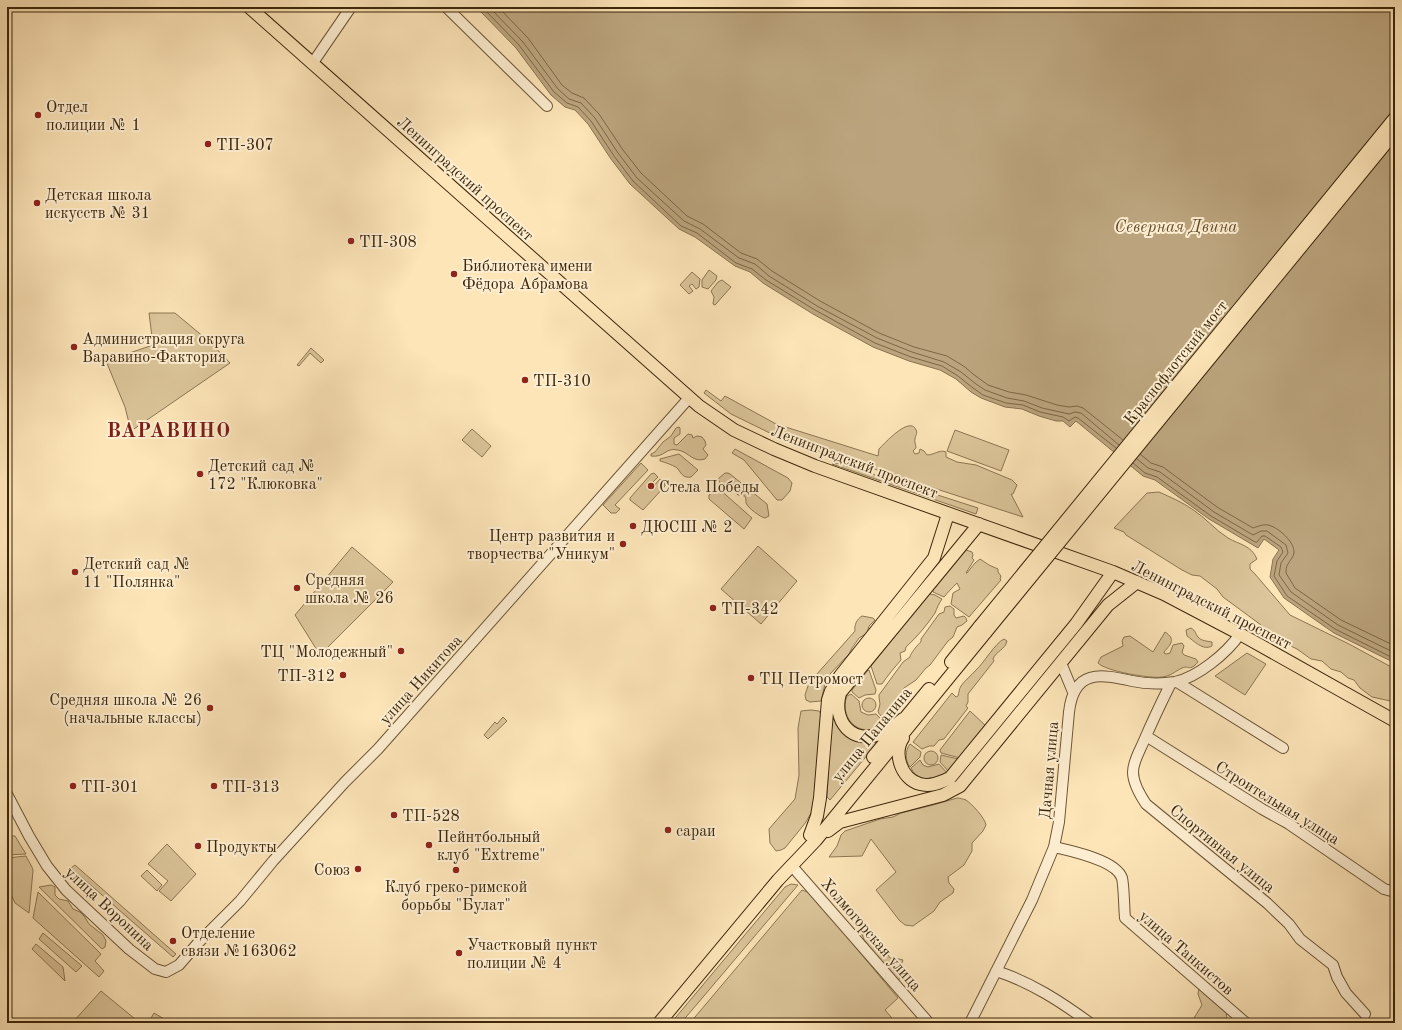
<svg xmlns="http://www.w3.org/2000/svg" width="1402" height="1030" font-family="'Old Standard TT',serif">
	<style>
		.green { fill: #dcc59a; stroke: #8c7652 }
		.water { fill: #bba47d; stroke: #88724f }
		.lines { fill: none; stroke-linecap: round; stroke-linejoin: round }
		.shore { stroke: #7c6644; stroke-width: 1 }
		.minor-casing { stroke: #6c5636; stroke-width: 12 }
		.major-casing { stroke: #3c270a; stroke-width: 14 }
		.minor { stroke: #feeed1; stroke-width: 10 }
		.major { stroke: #fde5b8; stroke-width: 12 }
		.major-bridge-casing { stroke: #3c270a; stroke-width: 14; stroke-linecap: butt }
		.major-bridge { stroke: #fde5b8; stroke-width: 12 }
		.poi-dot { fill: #8f2418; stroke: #feeed1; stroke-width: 1.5 }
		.labels { text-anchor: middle; stroke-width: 4; stroke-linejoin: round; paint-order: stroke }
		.poi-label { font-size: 16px; fill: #3c270a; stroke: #feeed1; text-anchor: start }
		.street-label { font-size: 16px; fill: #3c270a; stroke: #feeed1 }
		.water-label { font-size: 17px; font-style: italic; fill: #624c2c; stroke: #feeed1 }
		.district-label { font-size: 20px; font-weight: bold; letter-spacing: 1px; fill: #7a1f14; stroke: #feeed1 }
	</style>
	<rect width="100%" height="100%" fill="#fde5b8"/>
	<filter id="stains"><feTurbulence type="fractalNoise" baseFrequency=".005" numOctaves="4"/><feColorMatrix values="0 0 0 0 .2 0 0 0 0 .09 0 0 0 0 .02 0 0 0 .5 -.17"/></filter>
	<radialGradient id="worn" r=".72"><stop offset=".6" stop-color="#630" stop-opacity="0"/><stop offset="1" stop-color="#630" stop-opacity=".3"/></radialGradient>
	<path class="green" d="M 709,270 L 717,276 L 716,280 L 708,289 L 702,287 L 702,280 Z
		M 692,272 L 700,279 L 699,287 L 696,289 L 692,284 L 689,286 L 693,291 L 689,294 L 680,285 Z
		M 722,280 L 731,287 L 715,305 L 713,304 L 714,297 L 711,291 L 718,282 Z
		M 149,313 L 175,313 L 211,343 L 230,363 L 131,431 L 125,407 L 106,361 L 153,345 Z
		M 311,348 L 324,360 L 321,363 L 310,353 L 299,366 L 297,365 Z
		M 706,390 L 721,401 L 725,396 L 776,424 L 878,456 L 879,449 C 884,444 910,415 916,430 C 918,433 915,436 915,439 C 914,441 916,445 916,448 L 913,451 L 915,454 L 919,453 L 920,449 L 924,451 L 927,455 C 934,455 940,449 946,452 L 946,457 L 957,462 L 976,465 L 1012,480 L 1017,485 L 1013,494 L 1011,494 L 1023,517 L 782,439 L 731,414 L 704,393 Z
		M 679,427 L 680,428 L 680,434 L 674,438 L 674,444 L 677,445 L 688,434 L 692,435 L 693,438 L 697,436 L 702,437 L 705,441 L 706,445 L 703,449 L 708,455 L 705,459 C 693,463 689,452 678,450 C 665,447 665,458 651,456 L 651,454 L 655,452 L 663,442 L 671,436 L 676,428 Z
		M 472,429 L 491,446 L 482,457 L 462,440 Z
		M 955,430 L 1009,450 L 1001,471 L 947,451 Z
		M 735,449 L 788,478 L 792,483 L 790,491 L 782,500 L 777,500 L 744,460 L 732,453 Z
		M 679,454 L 698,470 L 691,477 C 684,478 682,475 678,469 C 676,466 664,462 660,461 L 660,459 Z
		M 641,463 L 648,470 L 615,505 L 620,509 L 616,513 L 611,513 L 603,505 Z
		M 838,463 L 978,508 L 976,514 L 832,464 Z
		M 654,473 L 658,477 L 649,486 L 652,488 L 660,479 L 664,482 L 665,486 L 643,510 L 630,500 L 630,498 L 651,474 Z
		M 725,473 L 728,473 L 730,474 L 767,504 L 769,516 L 765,518 C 760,517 748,508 746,503 C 746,501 746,499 745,496 L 738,495 L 733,490 L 721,485 L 718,479 Z
		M 714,487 L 718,488 L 752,518 L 744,529 L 709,499 L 709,495 L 713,492 Z
		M 1159,492 C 1170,497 1182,502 1192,509 C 1205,517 1215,530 1228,538 C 1240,545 1251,545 1257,559 L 1250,564 L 1250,569 L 1255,574 L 1290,615 L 1349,644 L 1395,669 L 1395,702 L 1372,697 L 1360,688 L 1354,680 L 1348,678 L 1341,672 L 1331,669 L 1322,661 L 1311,659 L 1297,649 L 1272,637 L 1261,625 L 1223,597 L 1217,589 L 1200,576 L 1192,575 L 1182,570 L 1126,535 L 1124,532 L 1114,528 L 1147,493 Z
		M 758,546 L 797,581 L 761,624 L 721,589 Z
		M 352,547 L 393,582 L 320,655 L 295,615 Z
		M 966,550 L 972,552 L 973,555 L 972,558 L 974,560 L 966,573 L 967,573 L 975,563 L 980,559 L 989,565 L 998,569 L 998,572 L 1001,576 L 1000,579 L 1001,580 L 969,617 L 951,604 L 953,593 L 960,589 L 957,583 C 952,588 948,592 944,597 L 933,592 L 933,590 Z
		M 930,594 L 935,595 L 942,599 C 939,603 937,608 935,613 C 927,625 917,637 906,647 L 905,651 L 900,653 L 901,660 C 894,668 888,675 882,684 L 877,684 L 871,666 L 926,597 Z
		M 950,606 L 954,609 L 954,615 L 956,618 L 964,616 L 966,618 L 967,621 L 962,625 L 957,627 L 953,637 L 948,641 L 930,665 L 926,668 L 916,680 L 904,688 L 894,706 L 886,716 L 882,717 L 878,712 L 880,704 L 879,697 L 879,695 L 903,662 L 910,657 C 910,654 918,644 921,642 L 921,639 L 939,614 L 944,612 L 945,607 Z
		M 862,616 L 873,618 L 875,620 L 869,626 L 867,633 L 859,638 L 852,648 L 849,654 L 830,674 L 828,681 L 825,684 L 821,701 L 810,702 L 806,700 L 805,695 L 809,683 L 855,631 C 854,625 857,619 862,616 Z
		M 1191,628 C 1196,631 1195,633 1198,637 C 1201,641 1207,641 1212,642 L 1212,646 C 1203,651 1194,641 1187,636 L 1186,630 Z
		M 1165,632 C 1176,639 1171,644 1164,652 L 1164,653 L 1166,654 L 1170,653 L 1173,645 L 1182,643 L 1184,646 L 1182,652 L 1184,655 L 1196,659 L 1198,662 C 1189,672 1190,665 1182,668 C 1174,672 1171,676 1162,677 C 1151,679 1105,671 1098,663 L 1101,657 L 1123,646 L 1122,641 L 1124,637 L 1130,636 L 1153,652 Z
		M 1004,639 L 1007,641 C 1005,650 996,651 993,659 L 994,661 L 968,694 L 968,702 L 966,706 L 968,708 L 944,739 L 939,740 L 934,746 L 929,746 L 922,749 L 913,742 L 952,693 L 956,697 L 958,696 C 959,693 959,689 961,686 C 965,680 971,676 976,670 C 984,663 995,643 1004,639 Z
		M 1247,653 L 1266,664 L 1245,695 L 1215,676 Z
		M 869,670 L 876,690 L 875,694 L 865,695 L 859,698 L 852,692 L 852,690 L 867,671 Z
		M 851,694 L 859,701 L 861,712 L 868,715 L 876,714 L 883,721 L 883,723 C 863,741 838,720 847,696 Z
		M862 705a7 7 0 1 1 14 0a7 7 0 1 1-14 0Z
		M 832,704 L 836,719 L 879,741 L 830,800 L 827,797 Z
		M 811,710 L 819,711 L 821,714 L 816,797 L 812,811 L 806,822 L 785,848 L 781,850 L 776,851 L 770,843 L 769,829 L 795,799 L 799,775 L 798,728 L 801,711 Z
		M 970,711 L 986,726 L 960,758 L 941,753 L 940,750 Z
		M 503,717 L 507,721 L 488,739 L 484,735 L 495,722 L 497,724 Z
		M 910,744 L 921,752 L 920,757 L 910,767 C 905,761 905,750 910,744 Z
		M924 758a7 7 0 1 1 14 0a7 7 0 1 1-14 0Z
		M 941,755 L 958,759 L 948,771 L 940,762 Z
		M 920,760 L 923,765 L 928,767 L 939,764 L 947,773 C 945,775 942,778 939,779 C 929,782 915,778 911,768 Z
		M 957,798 C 960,798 963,799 966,800 C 972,804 985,818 986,825 L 983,831 L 972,843 L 972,851 L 964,865 L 948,877 L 949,883 L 954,889 L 953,893 L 940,902 L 934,911 L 913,926 L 905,925 L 899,920 L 876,890 L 896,872 L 871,839 L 862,856 L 829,857 L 837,846 L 841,835 L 845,831 L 880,819 L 893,817 L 901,813 L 933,805 Z
		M 10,836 L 15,836 L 26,854 L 7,855 L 7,839 Z
		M 167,844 L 196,874 L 171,901 L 159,891 L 168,881 L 148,864 Z
		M 26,856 C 28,861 33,867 33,871 L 29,913 L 15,903 L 7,886 L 7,858 Z
		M 75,865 L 176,954 L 173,957 L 71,868 Z
		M 147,870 L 162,885 L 157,891 L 141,876 Z
		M 791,884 L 798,885 L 681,1023 L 671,1023 L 785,887 Z
		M 51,885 L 55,887 L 55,895 L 59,899 L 68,901 L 73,909 L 80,912 L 84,916 L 89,924 L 103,935 L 106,941 L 105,947 L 102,949 L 39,887 Z
		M 802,890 L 810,893 L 898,998 L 885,1010 L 892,1018 L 890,1023 L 690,1023 Z
		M 38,892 L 101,954 L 95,961 L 104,971 L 99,977 L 33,918 Z
		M 860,929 L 876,934 C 879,945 884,948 890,958 L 899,959 L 903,960 L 900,968 L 903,974 L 902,978 L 897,980 L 887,973 L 878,957 L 864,940 Z
		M 43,933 L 82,966 L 76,972 L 39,939 Z
		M 36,944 L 63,967 L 65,981 L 32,949 Z
		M 1199,988 L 1226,1011 L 1227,1019 L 1224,1023 L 1191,1023 L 1202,1005 L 1198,994 Z
		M 101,991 L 140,1023 L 72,1023 Z
		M 154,1013 L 171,1023 L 142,1023 L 150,1020 Z"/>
	<path class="water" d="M 472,7 L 1395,7 L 1395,663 L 1334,633 L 1284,598 L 1270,577 L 1273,559 L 1279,550 L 1264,539 L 1258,548 L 1209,519 L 1155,480 L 1143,476 L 1076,421 L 1070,427 L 1063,421 L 1056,421 L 1039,416 L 1022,409 L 1005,407 L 981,398 L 971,392 L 956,379 L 940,370 L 909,361 L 873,347 L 813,314 L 763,283 L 750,272 L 735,266 L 695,237 L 679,229 L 630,184 L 611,159 L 588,124 L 575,110 L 565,107 L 551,95 L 516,48 L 481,12 Z"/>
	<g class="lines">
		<path class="shore" d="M 481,7 L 484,9 L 519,45 L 554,92 L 567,103 L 578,107 L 591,121 L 614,156 L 633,181 L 681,226 L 697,233 L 736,263 L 752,269 L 766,280 L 815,310 L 875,343 L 911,357 L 942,366 L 958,376 L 973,388 L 983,395 L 1006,403 L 1023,405 L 1040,412 L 1063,417 L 1069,421 L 1075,417 L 1078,418 L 1116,448
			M 489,7 L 523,42 L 558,89 L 569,99 L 581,103 L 595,118 L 618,153 L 637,178 L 684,221 L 700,229 L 739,258 L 755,264 L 769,276 L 817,306 L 877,338 L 912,352 L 944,362 L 961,372 L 976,384 L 985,390 L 1007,398 L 1024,401 L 1042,408 L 1069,414 L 1075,412 L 1081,413 L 1119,445
			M 498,7 L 528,38 L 562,85 L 572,93 L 584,98 L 599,114 L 623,150 L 641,173 L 687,216 L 703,224 L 741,253 L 757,259 L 772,271 L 820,301 L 879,333 L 914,347 L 947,356 L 965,367 L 973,374 L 988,385 L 1009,392 L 1026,395 L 1057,405 L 1069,407 L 1077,406 L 1083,408 L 1123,440
			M 1140,454 L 1151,463 L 1163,467 L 1217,507 L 1253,528 C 1257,527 1262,524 1268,525 C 1278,527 1295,542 1294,553 C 1293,558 1290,560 1288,564 C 1286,567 1286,570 1286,573 L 1295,588 L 1341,620 L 1395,646
			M 1137,459 L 1148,468 L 1160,472 L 1214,512 L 1253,535 L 1261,531 L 1267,531 L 1286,545 L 1288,553 L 1281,563 L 1279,575 L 1291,592 L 1338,625 L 1395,653
			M 1133,463 L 1145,473 L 1157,477 L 1211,516 L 1255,542 L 1257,542 L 1262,536 L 1265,536 L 1281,547 L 1283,552 L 1277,561 L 1274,576 L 1287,596 L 1335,629 L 1395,659"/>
		<g class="minor-casing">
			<path id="minor" d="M 446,7 L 547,106
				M 312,64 L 351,7
				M 1061,663 L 1073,692
				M 1177,682 L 1283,748
				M 1171,683 C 1161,703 1152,722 1143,743 C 1139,752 1133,762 1133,772 C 1133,783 1140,795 1146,804 L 1267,903 L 1289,924 L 1300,939 L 1333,965 L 1337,977 L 1346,993 L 1365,1014
				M 1146,736 L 1262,809 L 1289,824 L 1384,889 L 1395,892
				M 7,794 L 29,836 L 47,866 L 66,890 L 129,949 L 155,969 L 166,972 L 179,965 L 198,943 L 240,901 L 273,861 L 345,782 L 378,749 L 689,398
				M 1054,847 C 1071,851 1116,860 1122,878 C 1124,886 1124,908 1125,918 L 1246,1023
				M 791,865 L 929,1023
				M 996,971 C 1031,982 1061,1002 1090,1023
				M 970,1023 L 1032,900 L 1054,847 L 1059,822 L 1069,712 C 1074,669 1100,674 1132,681 C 1146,684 1162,684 1175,682 C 1198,677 1227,653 1240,634"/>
		</g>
		<g class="major-casing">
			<path id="major" d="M 249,7 L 699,406 L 734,430 L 774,449 L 815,466 L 1113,572 L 1164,594 L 1240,634 L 1395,721
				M 951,662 L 980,626
				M 903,719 C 897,724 890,730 882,733 C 852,746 832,721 840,693 L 979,524
				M 903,738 C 893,753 901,779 920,784 C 931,787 941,782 950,778 L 1076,624 L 1113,572
				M 873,757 L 929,689
				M 828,831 L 840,822 L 943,795 L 960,786 L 1108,605 L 1137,582
				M 810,835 L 817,816 L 820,798 L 828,700 L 831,691 L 840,676 L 934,558 L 948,514
				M 659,1023 L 778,880 L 816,840 L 986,632"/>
		</g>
		<use href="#minor" class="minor"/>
		<use href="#major" class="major"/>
		<g class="major-bridge-casing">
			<path id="major-bridge" d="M 980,626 L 1395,118
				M 986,632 L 1395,132"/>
		</g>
		<use href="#major-bridge" class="major-bridge"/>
	</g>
	<g class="poi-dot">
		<circle cx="38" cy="115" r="4"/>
		<circle cx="208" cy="144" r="4"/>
		<circle cx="37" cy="203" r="4"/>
		<circle cx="351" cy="241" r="4"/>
		<circle cx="454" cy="274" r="4"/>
		<circle cx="74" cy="347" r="4"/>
		<circle cx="525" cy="380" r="4"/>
		<circle cx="200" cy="474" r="4"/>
		<circle cx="651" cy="486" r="4"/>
		<circle cx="633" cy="526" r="4"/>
		<circle cx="623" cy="544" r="4"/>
		<circle cx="75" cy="572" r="4"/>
		<circle cx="297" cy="588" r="4"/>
		<circle cx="713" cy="608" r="4"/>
		<circle cx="401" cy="651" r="4"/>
		<circle cx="343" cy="675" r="4"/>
		<circle cx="751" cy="678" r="4"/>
		<circle cx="210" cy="708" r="4"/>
		<circle cx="73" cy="786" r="4"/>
		<circle cx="214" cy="786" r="4"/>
		<circle cx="394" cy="815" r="4"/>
		<circle cx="668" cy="830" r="4"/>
		<circle cx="429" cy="845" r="4"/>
		<circle cx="198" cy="846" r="4"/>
		<circle cx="358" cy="869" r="4"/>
		<circle cx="456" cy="870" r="4"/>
		<circle cx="173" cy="941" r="4"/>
		<circle cx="459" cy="953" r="4"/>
	</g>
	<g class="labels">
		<g class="poi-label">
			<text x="46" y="112">Отдел<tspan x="46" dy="18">полиции № 1</tspan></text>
			<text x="216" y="150">ТП-307</text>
			<text x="45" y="200">Детская школа<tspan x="45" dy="18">искусств № 31</tspan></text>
			<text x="359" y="247">ТП-308</text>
			<text x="462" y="271">Библиотека имени<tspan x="462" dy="18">Фёдора Абрамова</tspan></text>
			<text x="82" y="344">Администрация округа<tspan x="82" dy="18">Варавино-Фактория</tspan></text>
			<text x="533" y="386">ТП-310</text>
			<text x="208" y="471">Детский сад №<tspan x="208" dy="18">172 "Клюковка"</tspan></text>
			<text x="659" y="492">Стела Победы</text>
			<text x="641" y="532">ДЮСШ № 2</text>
			<text x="615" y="541" text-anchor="end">Центр развития и<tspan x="615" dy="18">творчества "Уникум"</tspan></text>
			<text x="83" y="569">Детский сад №<tspan x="83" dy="18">11 "Полянка"</tspan></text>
			<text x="305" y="585">Средняя<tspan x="305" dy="18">школа № 26</tspan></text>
			<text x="721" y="614">ТП-342</text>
			<text x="393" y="657" text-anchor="end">ТЦ "Молодежный"</text>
			<text x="335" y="681" text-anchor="end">ТП-312</text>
			<text x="759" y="684">ТЦ Петромост</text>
			<text x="202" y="705" text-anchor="end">Средняя школа № 26<tspan x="202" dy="18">(начальные классы)</tspan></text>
			<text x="81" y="792">ТП-301</text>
			<text x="222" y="792">ТП-313</text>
			<text x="402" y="821">ТП-528</text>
			<text x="676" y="836">сараи</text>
			<text x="437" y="842">Пейнтбольный<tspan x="437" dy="18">клуб "Extreme"</tspan></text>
			<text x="206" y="852">Продукты</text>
			<text x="350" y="875" text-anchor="end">Союз</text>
			<text x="456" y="892" text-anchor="middle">Клуб греко-римской<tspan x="456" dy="18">борьбы "Булат"</tspan></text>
			<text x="181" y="938">Отделение<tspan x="181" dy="18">связи №163062</tspan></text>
			<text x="467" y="950">Участковый пункт<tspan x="467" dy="18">полиции № 4</tspan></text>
		</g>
		<g class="street-label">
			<text transform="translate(466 178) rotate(42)" y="6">Ленинградский проспект</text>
			<text transform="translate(1175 362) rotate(-51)" y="6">Краснофлотский мост</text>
			<text transform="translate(855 461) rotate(21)" y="6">Ленинградский проспект</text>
			<text transform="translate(1212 604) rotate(27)" y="6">Ленинградский проспект</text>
			<text transform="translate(420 679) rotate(-48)" y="6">улица Никитова</text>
			<text transform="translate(871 734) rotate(-51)" y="6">улица Папанина</text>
			<text transform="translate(1048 770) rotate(-85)" y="6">Дачная улица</text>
			<text transform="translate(1278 802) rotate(32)" y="6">Строительная улица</text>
			<text transform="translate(1223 848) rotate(39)" y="6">Спортивная улица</text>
			<text transform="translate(110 908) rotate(43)" y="6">улица Воронина</text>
			<text transform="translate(872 934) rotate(49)" y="6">Холмогорская улица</text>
			<text transform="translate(1187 952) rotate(41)" y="6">улица Танкистов</text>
		</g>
		<g class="water-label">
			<text x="1176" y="232">Северная Двина</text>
		</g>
		<g class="district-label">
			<text x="169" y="437">ВАРАВИНО</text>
		</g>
	</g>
	<rect width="1402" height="1030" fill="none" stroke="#fde5b8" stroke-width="24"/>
	<rect x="8" y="8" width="1386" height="1014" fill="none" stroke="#3c270a" stroke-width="2"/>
	<rect x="12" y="12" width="1378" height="1006" fill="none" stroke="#3c270a"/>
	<rect width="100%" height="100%" filter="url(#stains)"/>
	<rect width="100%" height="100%" fill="url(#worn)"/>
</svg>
